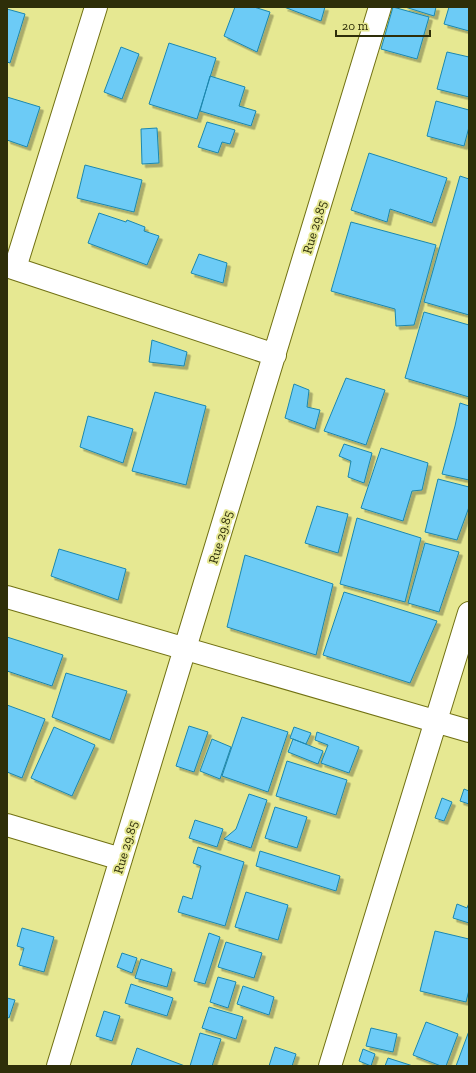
<svg xmlns="http://www.w3.org/2000/svg" width="476" height="1073" font-family="'Zilla Slab',serif">
	<style>
		.building { fill: #6ccbf6; stroke: #1b87af; filter: url(#shadow) }
		.lines { fill: none; stroke-linecap: round; stroke-linejoin: round }
		.minor-casing { stroke: #717113; stroke-width: 24 }
		.minor { stroke: #fff; stroke-width: 22 }
		.labels { text-anchor: middle; stroke-width: 4; stroke-linejoin: round; paint-order: stroke }
		.street-label { font-size: 13px; fill: #2e2e09; stroke: #e6e892 }
	</style>
	<defs>
		<filter id="shadow"><feDropShadow dx="3.5" dy="3.5" stdDeviation="0" flood-color="#0004"/></filter>
	</defs>
	<rect width="100%" height="100%" fill="#e6e892"/>
	<path class="building" d="M 235,7 L 254,7 L 270,12 L 257,52 L 224,36 Z
		M 284,7 L 325,7 L 321,21 Z
		M 393,7 L 429,17 L 417,59 L 381,49 Z
		M 405,7 L 436,7 L 434,16 Z
		M 449,7 L 469,7 L 469,31 L 444,24 Z
		M 7,9 L 25,14 L 10,63 L 7,62 Z
		M 169,43 L 216,58 L 197,119 L 149,104 Z
		M 121,47 L 139,54 L 122,99 L 104,92 Z
		M 447,52 L 469,57 L 469,97 L 437,89 Z
		M 210,76 L 245,87 L 239,106 L 256,111 L 251,126 L 200,111 Z
		M 7,97 L 40,107 L 27,147 L 7,140 Z
		M 436,101 L 469,110 L 469,127 L 464,146 L 427,136 Z
		M 207,122 L 235,130 L 230,144 L 222,142 L 218,153 L 198,147 Z
		M 157,128 L 159,163 L 142,164 L 141,129 Z
		M 369,153 L 447,178 L 432,223 L 390,209 L 387,222 L 351,210 Z
		M 85,165 L 142,180 L 134,212 L 77,198 Z
		M 460,176 L 469,179 L 469,315 L 424,302 Z
		M 99,213 L 126,222 L 127,220 L 145,227 L 144,231 L 159,236 L 147,265 L 88,243 Z
		M 351,222 L 436,245 L 414,325 L 396,326 L 395,309 L 331,291 Z
		M 199,254 L 227,263 L 223,283 L 191,273 Z
		M 424,312 L 469,325 L 469,397 L 405,378 Z
		M 152,340 L 187,352 L 184,366 L 149,362 Z
		M 346,378 L 385,390 L 366,445 L 324,431 Z
		M 294,384 L 309,390 L 307,407 L 320,410 L 315,429 L 285,418 Z
		M 155,392 L 206,406 L 186,485 L 132,471 Z
		M 460,403 L 469,406 L 469,480 L 442,474 L 455,426 Z
		M 88,416 L 133,429 L 123,463 L 80,447 Z
		M 344,444 L 372,453 L 364,483 L 348,477 L 351,461 L 339,456 Z
		M 381,448 L 428,463 L 422,490 L 412,491 L 403,521 L 361,508 Z
		M 438,479 L 469,487 L 469,507 L 457,540 L 425,532 Z
		M 317,506 L 348,514 L 338,553 L 305,543 Z
		M 357,518 L 421,538 L 405,602 L 340,584 Z
		M 425,543 L 459,552 L 439,612 L 408,603 Z
		M 59,549 L 126,569 L 118,600 L 51,576 Z
		M 245,555 L 333,584 L 316,655 L 227,627 Z
		M 344,592 L 437,621 L 410,683 L 323,655 Z
		M 7,637 L 63,655 L 52,686 L 7,671 Z
		M 66,673 L 127,691 L 110,740 L 52,717 Z
		M 7,705 L 45,719 L 22,778 L 7,772 Z
		M 242,717 L 288,732 L 268,792 L 222,776 Z
		M 189,726 L 208,732 L 194,772 L 176,766 Z
		M 54,727 L 95,745 L 72,796 L 31,778 Z
		M 294,727 L 311,733 L 306,744 L 290,738 Z
		M 317,732 L 359,747 L 349,773 L 321,763 L 328,745 L 315,740 Z
		M 212,739 L 231,747 L 220,779 L 200,771 Z
		M 293,739 L 323,751 L 318,764 L 288,752 Z
		M 287,761 L 347,780 L 336,815 L 276,796 Z
		M 464,789 L 469,791 L 469,804 L 460,801 Z
		M 249,794 L 267,800 L 251,848 L 224,839 L 236,829 Z
		M 442,798 L 452,802 L 444,821 L 435,818 Z
		M 275,807 L 307,817 L 297,848 L 265,838 Z
		M 195,820 L 223,829 L 217,847 L 189,838 Z
		M 198,847 L 244,862 L 225,926 L 178,912 L 183,896 L 192,899 L 201,866 L 193,863 Z
		M 260,851 L 340,876 L 336,891 L 256,866 Z
		M 246,892 L 288,905 L 278,940 L 235,927 Z
		M 469,903 L 469,923 L 453,918 L 457,904 L 467,908 Z
		M 22,928 L 54,937 L 44,972 L 19,965 L 24,948 L 17,946 Z
		M 435,931 L 469,939 L 469,990 L 466,1002 L 420,991 Z
		M 209,933 L 220,937 L 205,984 L 194,981 Z
		M 226,942 L 262,953 L 254,978 L 218,967 Z
		M 122,953 L 137,958 L 132,973 L 117,967 Z
		M 141,959 L 172,969 L 167,987 L 135,978 Z
		M 218,977 L 236,982 L 228,1008 L 210,1002 Z
		M 131,984 L 173,998 L 167,1016 L 125,1003 Z
		M 243,986 L 274,997 L 269,1015 L 237,1004 Z
		M 7,998 L 15,1000 L 9,1018 L 7,1017 Z
		M 209,1007 L 243,1017 L 236,1039 L 202,1028 Z
		M 104,1011 L 120,1016 L 112,1041 L 96,1036 Z
		M 426,1022 L 458,1034 L 446,1066 L 441,1066 L 413,1055 Z
		M 371,1028 L 397,1034 L 393,1052 L 366,1046 Z
		M 469,1031 L 469,1066 L 456,1066 Z
		M 200,1033 L 221,1039 L 212,1066 L 190,1066 Z
		M 275,1047 L 296,1054 L 292,1066 L 269,1066 Z
		M 137,1048 L 185,1066 L 131,1066 Z
		M 363,1049 L 375,1054 L 371,1066 L 359,1061 Z
		M 388,1058 L 413,1066 L 385,1066 Z"/>
	<g class="lines">
		<g class="minor-casing">
			<path id="minor" d="M 7,266 L 275,355
				M 15,268 L 96,7
				M 7,597 L 469,731
				M 7,825 L 121,859
				M 58,1066 L 380,7
				M 330,1066 L 469,613"/>
		</g>
		<use href="#minor" class="minor"/>
	</g>
	<g class="labels">
		<g class="street-label">
			<text transform="translate(314 227) rotate(-73)" y="5">Rue 29.85</text>
			<text transform="translate(220 537) rotate(-73)" y="5">Rue 29.85</text>
			<text transform="translate(125 847) rotate(-73)" y="5">Rue 29.85</text>
		</g>
	</g>
	<rect width="476" height="1073" fill="none" stroke="#2e2e09" stroke-width="16"/>
	<path d="M336 30v6h94v-6" fill="none" stroke="#2e2e09" stroke-width="2"/>
	<text x="342" y="30" font-size="12" fill="#2e2e09" stroke="#e6e892" stroke-width="3" paint-order="stroke">20 m</text>
</svg>
